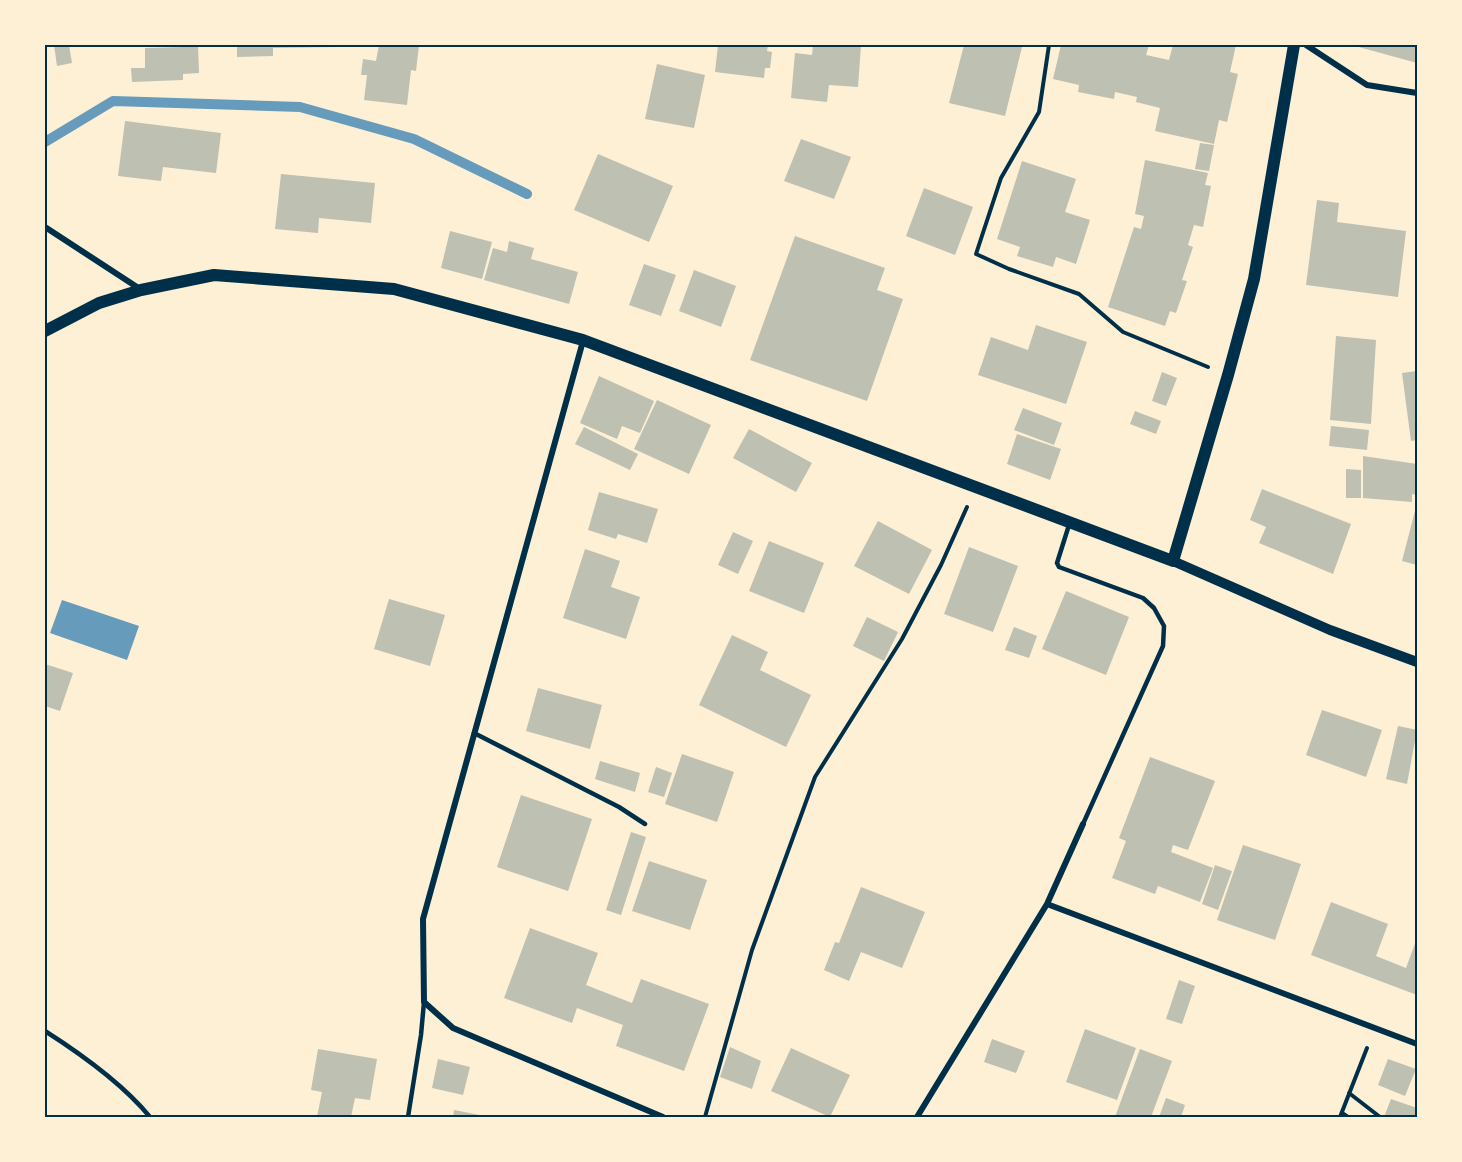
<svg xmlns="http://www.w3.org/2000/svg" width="1462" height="1162" font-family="'DejaVu Sans',sans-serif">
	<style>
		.water { fill: #669bbc }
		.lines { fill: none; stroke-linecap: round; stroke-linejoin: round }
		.stream { stroke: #669bbc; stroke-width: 10 }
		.building { fill: #bec0b2 }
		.path { stroke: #003049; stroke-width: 4 }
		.service { stroke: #003049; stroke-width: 4.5 }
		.minor { stroke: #003049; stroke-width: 6 }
		.tertiary { stroke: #003049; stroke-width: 10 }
		.secondary { stroke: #003049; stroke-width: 12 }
		.neatline { fill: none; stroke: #003049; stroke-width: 2 }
	</style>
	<rect width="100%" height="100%" fill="#fdf0d5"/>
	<path class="water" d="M 62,600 L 139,626 L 127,660 L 50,633 Z"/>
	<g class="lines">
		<path class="stream" d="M 45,142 L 113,101 L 300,107 L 414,139 L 527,194"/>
	</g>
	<path class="building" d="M 54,45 L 69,45 L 72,63 L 57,66 Z
		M 182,45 L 198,45 L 199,73 L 183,74 L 183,80 L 132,82 L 131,68 L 145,68 L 145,48 L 182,47 Z
		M 237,45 L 335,45 L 335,47 L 273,48 L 273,56 L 237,57 Z
		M 379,45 L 396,47 L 397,45 L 419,45 L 416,71 L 411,70 L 407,105 L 364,100 L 367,75 L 361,75 L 363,59 L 376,61 Z
		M 718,45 L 768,45 L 767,51 L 772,52 L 770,68 L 765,68 L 764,78 L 715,72 Z
		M 813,45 L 861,45 L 858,87 L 829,85 L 827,102 L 791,98 L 795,53 L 812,55 Z
		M 964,45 L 1013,45 L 1022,47 L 1005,116 L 949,103 Z
		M 1061,45 L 1149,45 L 1146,55 L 1169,60 L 1173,45 L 1236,45 L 1230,72 L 1238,74 L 1227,122 L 1219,120 L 1214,144 L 1155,131 L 1160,108 L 1136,102 L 1137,97 L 1115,92 L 1114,99 L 1078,92 L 1079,85 L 1053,79 Z
		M 1355,45 L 1417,45 L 1417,63 L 1355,46 Z
		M 657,64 L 705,75 L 694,128 L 645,119 Z
		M 125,121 L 221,133 L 216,173 L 163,167 L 161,181 L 118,176 Z
		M 801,139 L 851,157 L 834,199 L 784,181 Z
		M 1200,143 L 1214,145 L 1209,171 L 1195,169 Z
		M 598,154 L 673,186 L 649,242 L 574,210 Z
		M 1145,160 L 1208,173 L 1205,185 L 1211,186 L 1203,227 L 1194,225 L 1188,245 L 1193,247 L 1182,280 L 1187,281 L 1176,313 L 1170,311 L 1165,326 L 1108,307 L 1134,227 L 1141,229 L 1144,216 L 1135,214 Z
		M 1022,161 L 1076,179 L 1065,212 L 1090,220 L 1076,264 L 1056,257 L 1053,267 L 1017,256 L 1020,247 L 997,239 Z
		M 281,174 L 375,183 L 371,223 L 319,218 L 318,233 L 275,229 Z
		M 924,188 L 973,207 L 955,255 L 906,236 Z
		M 1317,200 L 1339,203 L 1337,222 L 1406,231 L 1398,297 L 1306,285 Z
		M 450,231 L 492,242 L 482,279 L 441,268 Z
		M 795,236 L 885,268 L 877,290 L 903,299 L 867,401 L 750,360 Z
		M 509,241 L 534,248 L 531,259 L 578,272 L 569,304 L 484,280 L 493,248 L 507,252 Z
		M 644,264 L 676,275 L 661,316 L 629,305 Z
		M 694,270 L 736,286 L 721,327 L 679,311 Z
		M 1036,325 L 1087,342 L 1066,404 L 978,375 L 991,337 L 1028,350 Z
		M 1336,336 L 1376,340 L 1371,424 L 1330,420 Z
		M 1417,371 L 1417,440 L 1411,441 L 1402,373 Z
		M 1162,372 L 1177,378 L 1166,406 L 1152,401 Z
		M 599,376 L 654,401 L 640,433 L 622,426 L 617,439 L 580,423 Z
		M 657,400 L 711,425 L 689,474 L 634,449 Z
		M 1023,408 L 1062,423 L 1054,445 L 1014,430 Z
		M 1135,411 L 1161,421 L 1156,434 L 1130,424 Z
		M 1331,426 L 1369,430 L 1367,450 L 1329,446 Z
		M 584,427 L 638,454 L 630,470 L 575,444 Z
		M 749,429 L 812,463 L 796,492 L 733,458 Z
		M 1017,434 L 1061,449 L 1050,480 L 1007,464 Z
		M 1363,456 L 1417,464 L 1417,495 L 1412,494 L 1412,502 L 1363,498 Z
		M 1346,469 L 1361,470 L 1361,498 L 1346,498 Z
		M 1262,489 L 1351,524 L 1333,574 L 1259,543 L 1266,527 L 1250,520 Z
		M 599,492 L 658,509 L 647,543 L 618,534 L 616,539 L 588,530 Z
		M 1416,507 L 1417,507 L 1417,565 L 1402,561 Z
		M 878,521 L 932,550 L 909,594 L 854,566 Z
		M 733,532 L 753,541 L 738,574 L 718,565 Z
		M 769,541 L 824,563 L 804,613 L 749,591 Z
		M 969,547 L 1018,566 L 993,632 L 944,614 Z
		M 585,549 L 620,561 L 611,587 L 640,597 L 626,639 L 563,618 Z
		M 1066,591 L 1129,617 L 1106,675 L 1042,649 Z
		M 389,599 L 445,615 L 430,666 L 374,649 Z
		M 867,617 L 898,632 L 884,661 L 853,646 Z
		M 1014,627 L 1037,636 L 1029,658 L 1005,650 Z
		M 732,635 L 768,652 L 760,670 L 811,695 L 786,747 L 699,705 Z
		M 45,664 L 73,673 L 60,711 L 45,706 Z
		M 538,688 L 602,705 L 590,749 L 526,731 Z
		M 1322,710 L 1382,730 L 1366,777 L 1306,755 Z
		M 1398,726 L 1417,730 L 1407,784 L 1386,779 Z
		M 682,754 L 734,772 L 717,822 L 665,804 Z
		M 1150,757 L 1215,781 L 1188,850 L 1173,845 L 1171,852 L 1213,868 L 1200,902 L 1158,886 L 1155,894 L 1112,878 L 1126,841 L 1119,838 Z
		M 600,761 L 640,773 L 635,792 L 595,779 Z
		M 656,767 L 672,773 L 664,797 L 648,792 Z
		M 521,795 L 592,819 L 568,891 L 497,867 Z
		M 631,832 L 646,837 L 621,915 L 606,910 Z
		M 1243,845 L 1301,864 L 1275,940 L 1217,920 Z
		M 649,861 L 707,880 L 690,930 L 632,911 Z
		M 1215,865 L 1232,871 L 1218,910 L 1202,904 Z
		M 861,887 L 925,912 L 902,968 L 861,952 L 849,981 L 824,970 L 835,942 L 839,943 Z
		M 1331,902 L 1388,924 L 1376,956 L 1406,968 L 1417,938 L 1417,995 L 1311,955 Z
		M 530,928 L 598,953 L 586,985 L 632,1003 L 641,979 L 709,1004 L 684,1071 L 616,1046 L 623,1025 L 577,1008 L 572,1023 L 504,998 Z
		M 1179,980 L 1195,986 L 1182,1024 L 1166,1019 Z
		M 1085,1029 L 1136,1048 L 1117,1100 L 1066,1082 Z
		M 992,1039 L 1025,1051 L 1016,1073 L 984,1062 Z
		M 730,1047 L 761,1061 L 752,1089 L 720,1077 Z
		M 791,1048 L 850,1075 L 830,1117 L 771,1091 Z
		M 318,1049 L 377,1059 L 370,1100 L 355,1098 L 351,1117 L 317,1117 L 322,1092 L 311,1090 Z
		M 1140,1049 L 1172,1061 L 1151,1117 L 1115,1117 Z
		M 438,1059 L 470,1067 L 463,1095 L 432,1088 Z
		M 1388,1059 L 1416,1069 L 1405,1096 L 1378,1085 Z
		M 1166,1098 L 1185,1105 L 1181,1117 L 1159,1117 Z
		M 1391,1099 L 1417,1108 L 1417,1117 L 1384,1117 Z
		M 454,1110 L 485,1116 L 485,1117 L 453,1117 Z"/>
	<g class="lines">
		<path class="path" d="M 1049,45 L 1039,112 L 1001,178 L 976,254 L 1009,269 L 1079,294 L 1123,332 L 1208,367
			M 1349,1093 L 1380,1117
			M 1342,1113 L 1348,1117
			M 705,1117 L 752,950 L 815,777 L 902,639 L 941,565 L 967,507
			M 1340,1117 L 1367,1048"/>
		<path class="service" d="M 1069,525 L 1057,563 L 1059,567 L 1143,598 L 1154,608 L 1164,626 L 1163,646 L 1083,824
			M 474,733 L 619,807 L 645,824
			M 45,1031 C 81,1054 123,1084 150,1117
			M 408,1117 L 421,1035 L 424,1002"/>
		<path class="minor" d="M 1306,45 L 1367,85 L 1417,93
			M 45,227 L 140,289
			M 583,341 L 423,919 L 424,1002 L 453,1028 L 663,1117
			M 1047,904 L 1417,1044
			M 917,1117 L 1047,904 L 1083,824"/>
		<path class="tertiary" d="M 1173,561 L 1330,630 L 1417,662"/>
		<path class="secondary" d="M 45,331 L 99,303 L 141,290 L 214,275 L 394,289 L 583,340 L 1173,561 L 1228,375 L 1254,279 L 1294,45"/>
	</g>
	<rect width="1462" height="1162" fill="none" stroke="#fdf0d5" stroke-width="93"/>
	<rect x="46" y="46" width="1370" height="1070" class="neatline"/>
</svg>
